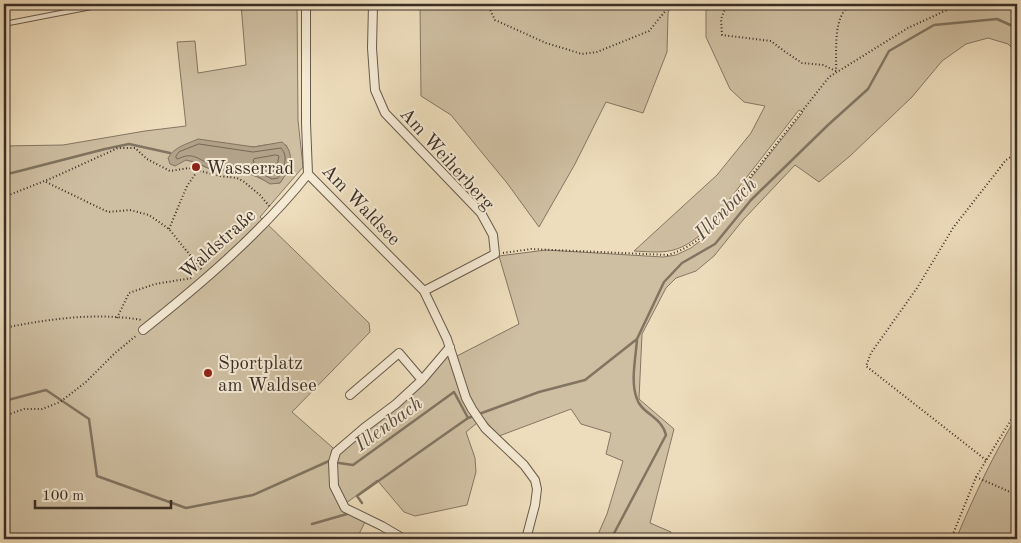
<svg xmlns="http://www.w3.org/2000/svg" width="1021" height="543" font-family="'Old Standard TT',serif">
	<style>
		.green { fill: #cfbfa2; stroke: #847664; fill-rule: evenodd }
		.water { fill: #b1a289; stroke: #817461 }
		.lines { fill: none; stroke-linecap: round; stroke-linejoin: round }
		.shore { stroke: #766858; stroke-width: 1 }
		.stream { stroke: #817461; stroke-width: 2.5 }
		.service-casing { stroke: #675a4c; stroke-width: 6 }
		.minor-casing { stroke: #675a4c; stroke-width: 10 }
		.path { stroke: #3a2e26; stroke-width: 2; stroke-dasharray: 1 2.5; stroke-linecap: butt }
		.service { stroke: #f4e9d3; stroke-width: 4 }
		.minor { stroke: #f4e9d3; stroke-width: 8 }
		.poi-dot { fill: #8f2418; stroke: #f4e9d3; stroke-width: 2 }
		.labels { text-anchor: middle; stroke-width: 4; stroke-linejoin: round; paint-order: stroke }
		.street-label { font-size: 19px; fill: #3a2e26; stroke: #f4e9d3 }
		.poi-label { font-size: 19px; fill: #3a2e26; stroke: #f4e9d3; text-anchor: start }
		.water-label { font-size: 20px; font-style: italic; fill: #584b3f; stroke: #f4e9d3 }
	</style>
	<rect width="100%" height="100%" fill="#eeddbc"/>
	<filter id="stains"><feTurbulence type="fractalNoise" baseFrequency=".004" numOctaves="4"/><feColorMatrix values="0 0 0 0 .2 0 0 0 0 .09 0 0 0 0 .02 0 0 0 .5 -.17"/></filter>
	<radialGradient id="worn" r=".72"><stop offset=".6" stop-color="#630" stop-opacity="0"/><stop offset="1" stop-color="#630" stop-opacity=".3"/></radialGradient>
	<path class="green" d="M 241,4 L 297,4 L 298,120 L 303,167 L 260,217 L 369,323 L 370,332 L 292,412 L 340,454 L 349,443 L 447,353 C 455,378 461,401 477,423 L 466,432 L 475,458 L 476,472 L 467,505 L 415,516 L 404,512 L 377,480 L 345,504 L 368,516 L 357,538 L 350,537 L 348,539 L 4,539 L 4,146 L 63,145 L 145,131 L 186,126 L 177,42 L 195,41 L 198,73 L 246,65 ZM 232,145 L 254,147 L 265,145 L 286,145 C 292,156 287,173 280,183 C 266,184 257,175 243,172 C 233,170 222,171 212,169 C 204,168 197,162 186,160 Z
		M 420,4 L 671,4 L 668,13 L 667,52 L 643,113 L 606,102 L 575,164 L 539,227 L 507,183 L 451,115 L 421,96 Z
		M 706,4 L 1017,4 L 1017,53 L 1008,44 L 988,38 L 966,44 L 942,61 L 912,97 L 850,156 L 819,182 L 795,165 L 743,220 L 714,256 L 696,271 L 676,278 L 666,288 L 642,334 L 639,399 L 674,429 L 650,523 L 671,532 L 669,539 L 596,539 L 607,514 L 623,461 L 606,454 L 611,433 L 581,424 L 571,409 L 499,436 L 473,407 L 455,357 L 519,324 L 499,256 L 546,250 L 663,257 L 676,255 L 691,248 L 704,238 L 803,112 L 799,110 L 704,232 C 678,254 666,253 634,251 L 717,175 L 751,133 L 765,106 L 744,102 L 730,89 L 706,37 Z
		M 1017,416 L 1017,539 L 956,539 C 974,496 993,455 1017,416 Z"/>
	<path class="water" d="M 198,139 L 254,147 L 282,142 C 297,153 289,171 280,183 L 270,184 L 257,176 L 242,172 L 210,169 L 198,163 L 186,160 L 175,166 L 170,164 L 168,158 C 174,147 187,144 198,139 Z"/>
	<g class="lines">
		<path class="shore" d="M 199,144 L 253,152 L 281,148 C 289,157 284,168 278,178 L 272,179 C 262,174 254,169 243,167 C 233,165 221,167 211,164 C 198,160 193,151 178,159 L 176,158 L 176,156 L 179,152 Z
			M 276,155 L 279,156 L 277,166 L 273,172 L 253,162 L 254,159 Z"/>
		<path class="stream" d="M 4,175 L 105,149 L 129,144 L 170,153
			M 4,401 L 46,390 L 89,419 L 97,476 L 186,508 L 253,495 L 329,461
			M 479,414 L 539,392 L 585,380 L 637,339 L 664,282 L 682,263 L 715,244 L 751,200 L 828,125 L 868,89 L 889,51 L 934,25 L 997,19 L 1017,28
			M 339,463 L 353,465 L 454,392 L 468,418 L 474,416
			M 362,503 L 357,496 L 468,418
			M 312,524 L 347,514
			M 611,539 L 666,435 C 662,417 641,413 637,399 C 630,382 636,357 637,339"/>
		<g class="service-casing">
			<path id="service" d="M 4,24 L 107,4"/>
		</g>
		<g class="minor-casing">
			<path id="minor" d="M 306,4 L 306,123 L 308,174 L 424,291 L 447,339 L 466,398 L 472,409 L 485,428 L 524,465 L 535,480 L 537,489 L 535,505 L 526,539
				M 373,4 L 372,48 L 375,90 L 385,113 L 481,213 L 493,235 L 495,254 L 424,291
				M 143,330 C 201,284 262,232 308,174
				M 350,395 L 399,353 L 422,380
				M 404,539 L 382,526 L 345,508 L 334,486 L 333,462 L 336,452 L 364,428 L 396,404 L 422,380 L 450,347"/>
		</g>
		<path class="path" d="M 487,4 L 495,20 L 546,43 L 582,54 L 597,52 L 649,31 L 667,9 L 668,4
			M 727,4 L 721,19 L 722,35 L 771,41 L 784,51 L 802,63 L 823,65 L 836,71 C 837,51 832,17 851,4
			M 1011,4 L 1017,6
			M 46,182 L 108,212 L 130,210 L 149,215 L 169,229 L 202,270
			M 4,197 L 52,178 L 118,148 L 135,148 L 147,159 L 170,171 L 189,168 L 220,176 L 237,178 L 243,181 L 260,195 L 270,207
			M 169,229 L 187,186 L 198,170
			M 503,253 L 531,249 L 668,255 C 683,250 694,244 706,233 L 829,77 L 908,28 L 949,9 L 974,4
			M 117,318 L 129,293 L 155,284 L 192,278
			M 4,328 C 48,319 97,312 142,320
			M 4,416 L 24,409 L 42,409 L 60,402 L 86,382 L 115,353 L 137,335
			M 986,460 L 866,366 L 871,353 L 917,288 L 953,228 L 1006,160 L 1017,153
			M 976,477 L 1017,495
			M 951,539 L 976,477 L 1017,410"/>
		<use href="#service" class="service"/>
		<use href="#minor" class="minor"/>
	</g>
	<g class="poi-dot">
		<circle cx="196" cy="167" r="5"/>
		<circle cx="208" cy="373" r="5"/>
	</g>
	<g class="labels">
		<g class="street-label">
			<text transform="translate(448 158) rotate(48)" y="7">Am Weiherberg</text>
			<text transform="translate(362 204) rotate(46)" y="7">Am Waldsee</text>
			<text transform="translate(217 243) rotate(-42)" y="7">Waldstraße</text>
		</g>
		<g class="poi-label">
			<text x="206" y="174">Wasserrad</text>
			<text x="218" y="369">Sportplatz<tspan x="218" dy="22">am Waldsee</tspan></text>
		</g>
		<g class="water-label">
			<text transform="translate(725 208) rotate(-45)" y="7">Illenbach</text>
			<text transform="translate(388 423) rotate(-36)" y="7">Illenbach</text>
		</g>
	</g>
	<rect width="1021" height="543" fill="none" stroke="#eeddbc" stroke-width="20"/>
	<rect x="5" y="5" width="1011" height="533" fill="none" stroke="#3a2e26" stroke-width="2.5"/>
	<rect x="10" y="10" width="1001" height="523" fill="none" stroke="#3a2e26"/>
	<path d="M35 500v8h136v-8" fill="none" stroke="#3a2e26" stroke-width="2.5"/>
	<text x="42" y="500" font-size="15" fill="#3a2e26" stroke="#f4e9d3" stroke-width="4" paint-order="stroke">100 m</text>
	<rect width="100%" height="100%" filter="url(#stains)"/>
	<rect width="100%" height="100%" fill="url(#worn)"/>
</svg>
